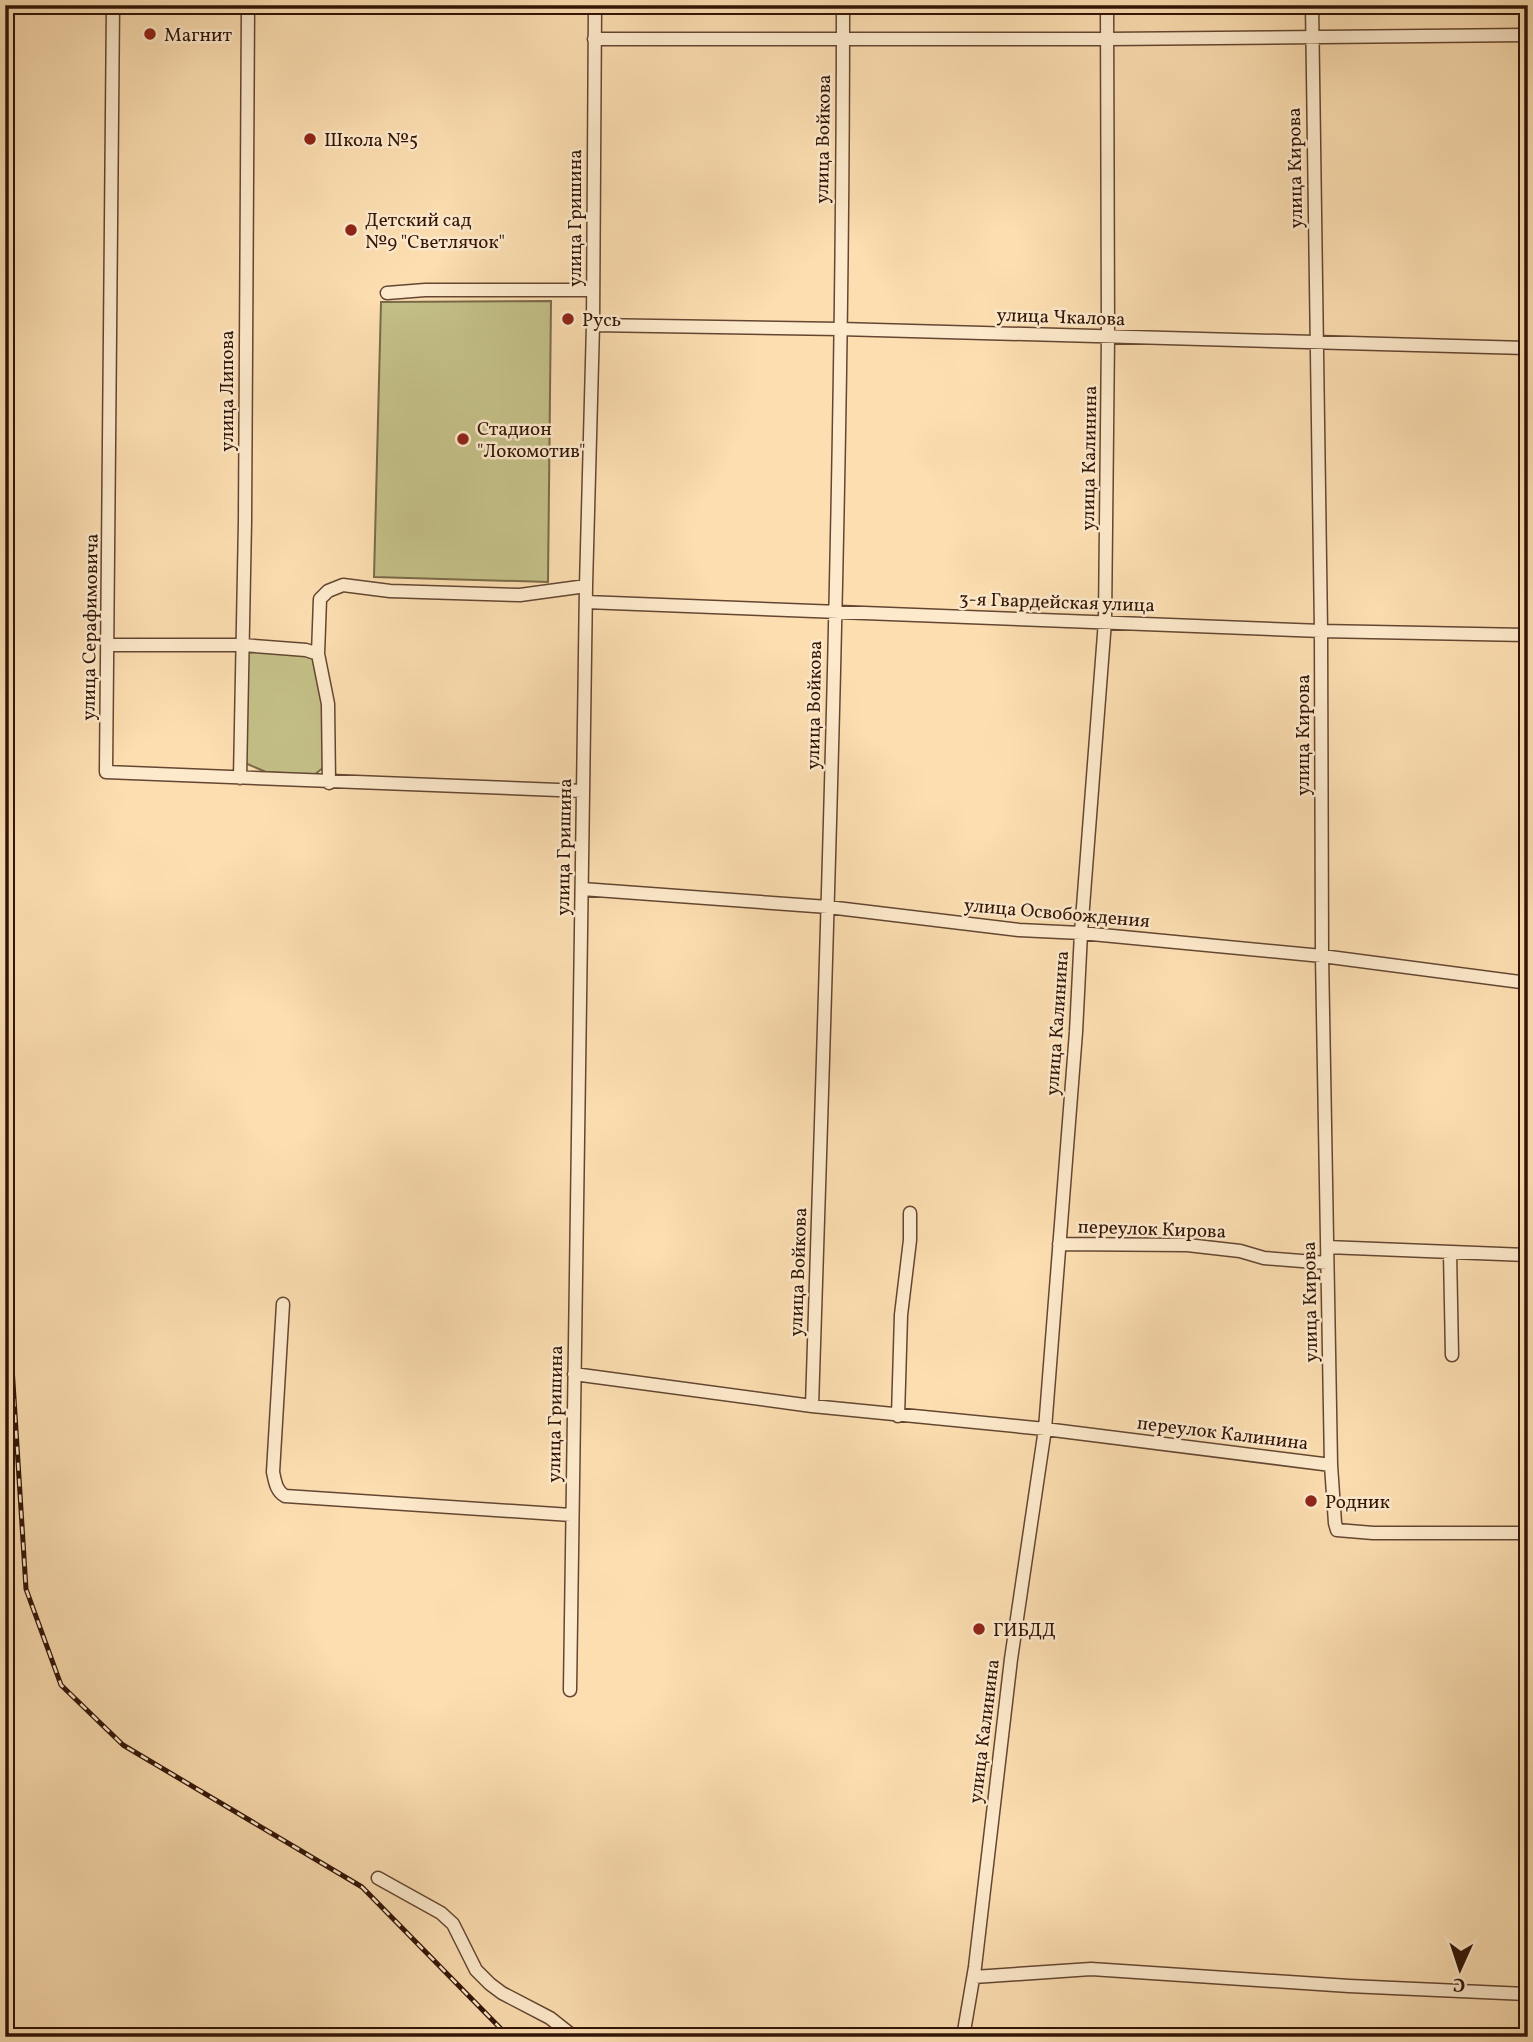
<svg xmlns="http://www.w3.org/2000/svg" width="1533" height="2042" font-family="Vollkorn,serif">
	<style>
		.green { fill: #c4c088; stroke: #7a6a48; stroke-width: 2 }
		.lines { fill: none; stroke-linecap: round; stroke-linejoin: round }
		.minor-casing { stroke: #644632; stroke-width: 15 }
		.minor { stroke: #fdeacc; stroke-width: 12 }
		.rail-casing { stroke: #311407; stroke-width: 5 }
		.rail { stroke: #fdeacc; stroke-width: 2.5; stroke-dasharray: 8; stroke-linecap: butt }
		.poi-dot { fill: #8f2418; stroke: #fdeacc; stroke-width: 2.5 }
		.labels { text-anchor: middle; stroke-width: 5; stroke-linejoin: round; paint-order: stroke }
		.poi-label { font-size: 19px; fill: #311407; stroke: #fdeacc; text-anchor: start }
		.street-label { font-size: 19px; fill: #311407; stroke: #fdeacc }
	</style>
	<rect width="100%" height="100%" fill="#fcdeb1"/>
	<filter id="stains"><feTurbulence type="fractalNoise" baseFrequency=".00286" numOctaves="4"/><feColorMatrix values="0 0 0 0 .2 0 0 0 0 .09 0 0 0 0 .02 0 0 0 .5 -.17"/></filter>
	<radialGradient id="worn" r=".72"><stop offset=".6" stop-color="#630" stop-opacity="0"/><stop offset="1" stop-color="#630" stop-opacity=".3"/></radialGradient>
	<path class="green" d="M 551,301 L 548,582 L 374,577 L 381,302 Z
		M 247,651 L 303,654 L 313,659 L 324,706 L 324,767 L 314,775 L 266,772 L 245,763 Z"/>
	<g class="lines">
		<g class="minor-casing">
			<path id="minor" d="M 113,5 L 106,772 L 583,791
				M 1312,5 L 1321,631 L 1322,956 L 1331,1465
				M 594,39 L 1108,39 L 1528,35
				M 387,293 L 425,290 L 593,290
				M 593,325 L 840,329 L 1528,348
				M 586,602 L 1321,631 L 1528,635
				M 108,645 L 242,645 L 306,650 L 318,654
				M 240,778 L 245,521 L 248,5
				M 329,783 L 328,704 L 318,654 L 320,599 L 328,591 L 343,585 L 390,591 L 520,595 L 586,586
				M 582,889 L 828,907 L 1019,930 L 1081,933 L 1322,956 L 1528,983
				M 1059,1244 L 1187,1245 L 1240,1251 L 1264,1258 L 1327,1263
				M 1327,1247 L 1528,1255
				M 1450,1252 L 1452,1355
				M 283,1304 L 273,1472 C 275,1481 276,1491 285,1496 L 571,1515
				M 574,1374 L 812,1406 L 1045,1429 L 1331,1465 L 1335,1523 L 1337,1530 L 1373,1533 L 1528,1533
				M 812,1406 C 827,939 843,472 843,5
				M 898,1416 L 901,1315 L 910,1240 L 910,1213
				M 570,1690 L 586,586 L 593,325 L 595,5
				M 378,1878 L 441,1913 L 453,1924 L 476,1970 L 490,1984 L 502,1993 L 550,2018 L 574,2037
				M 974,1977 L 1091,1969 L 1349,1986 L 1528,1994
				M 963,2037 L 975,1967 L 1011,1659 L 1045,1429 L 1076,1032 L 1081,933 L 1105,621 L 1108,336 L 1107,5"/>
		</g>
		<use href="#minor" class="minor"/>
		<g class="rail-casing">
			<path id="rail" d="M 5,1255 L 26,1589 L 61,1685 L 123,1745 L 362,1887 L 509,2037
				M 5,1572 L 9,1456"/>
		</g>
		<use href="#rail" class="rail"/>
	</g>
	<g class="poi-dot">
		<circle cx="150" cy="34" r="7"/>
		<circle cx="310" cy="139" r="7"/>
		<circle cx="351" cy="230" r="7"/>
		<circle cx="568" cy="319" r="7"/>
		<circle cx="463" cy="439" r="7"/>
		<circle cx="1311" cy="1501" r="7"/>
		<circle cx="979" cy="1629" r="7"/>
	</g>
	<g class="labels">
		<g class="poi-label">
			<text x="164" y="41">Магнит</text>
			<text x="324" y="146">Школа №5</text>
			<text x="365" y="226">Детский сад<tspan x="365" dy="22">№9 "Светлячок"</tspan></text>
			<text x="582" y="326">Русь</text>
			<text x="477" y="435">Стадион<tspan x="477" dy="22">"Локомотив"</tspan></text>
			<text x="1325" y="1508">Родник</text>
			<text x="993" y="1636">ГИБДД</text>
		</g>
		<g class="street-label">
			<text transform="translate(822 139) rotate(-89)" y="7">улица Войкова</text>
			<text transform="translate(1294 168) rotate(-91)" y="7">улица Кирова</text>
			<text transform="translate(574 218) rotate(-90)" y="7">улица Гришина</text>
			<text transform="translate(1061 316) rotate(2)" y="7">улица Чкалова</text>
			<text transform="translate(226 391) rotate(-90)" y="7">улица Липова</text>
			<text transform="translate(1088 458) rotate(-89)" y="7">улица Калинина</text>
			<text transform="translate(1057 601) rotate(2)" y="7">3-я Гвардейская улица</text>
			<text transform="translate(89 627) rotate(-89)" y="7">улица Серафимовича</text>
			<text transform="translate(813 705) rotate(-89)" y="7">улица Войкова</text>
			<text transform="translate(1302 735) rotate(-90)" y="7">улица Кирова</text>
			<text transform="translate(563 847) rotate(-89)" y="7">улица Гришина</text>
			<text transform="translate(1057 912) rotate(5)" y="7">улица Освобождения</text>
			<text transform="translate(1056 1023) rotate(-86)" y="7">улица Калинина</text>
			<text transform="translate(1152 1228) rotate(2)" y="7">переулок Кирова</text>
			<text transform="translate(797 1272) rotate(-88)" y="7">улица Войкова</text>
			<text transform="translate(1309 1302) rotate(-91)" y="7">улица Кирова</text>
			<text transform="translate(554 1414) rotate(-89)" y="7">улица Гришина</text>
			<text transform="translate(1223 1432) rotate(7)" y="7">переулок Калинина</text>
			<text transform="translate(983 1731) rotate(-83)" y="7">улица Калинина</text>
		</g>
	</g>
	<rect width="1533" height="2042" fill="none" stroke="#fcdeb1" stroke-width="28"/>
	<rect x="7" y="7" width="1519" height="2028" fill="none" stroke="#311407" stroke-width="3.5"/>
	<rect x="14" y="14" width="1505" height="2014" fill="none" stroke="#311407" stroke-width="2"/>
	<g transform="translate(1460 1969) rotate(183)" stroke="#fdeacc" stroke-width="5" paint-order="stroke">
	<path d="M0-5L12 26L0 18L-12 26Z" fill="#311407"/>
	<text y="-10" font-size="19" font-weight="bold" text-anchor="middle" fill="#311407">С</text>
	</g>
	<rect width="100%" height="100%" filter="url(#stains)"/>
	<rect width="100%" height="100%" fill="url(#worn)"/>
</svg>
